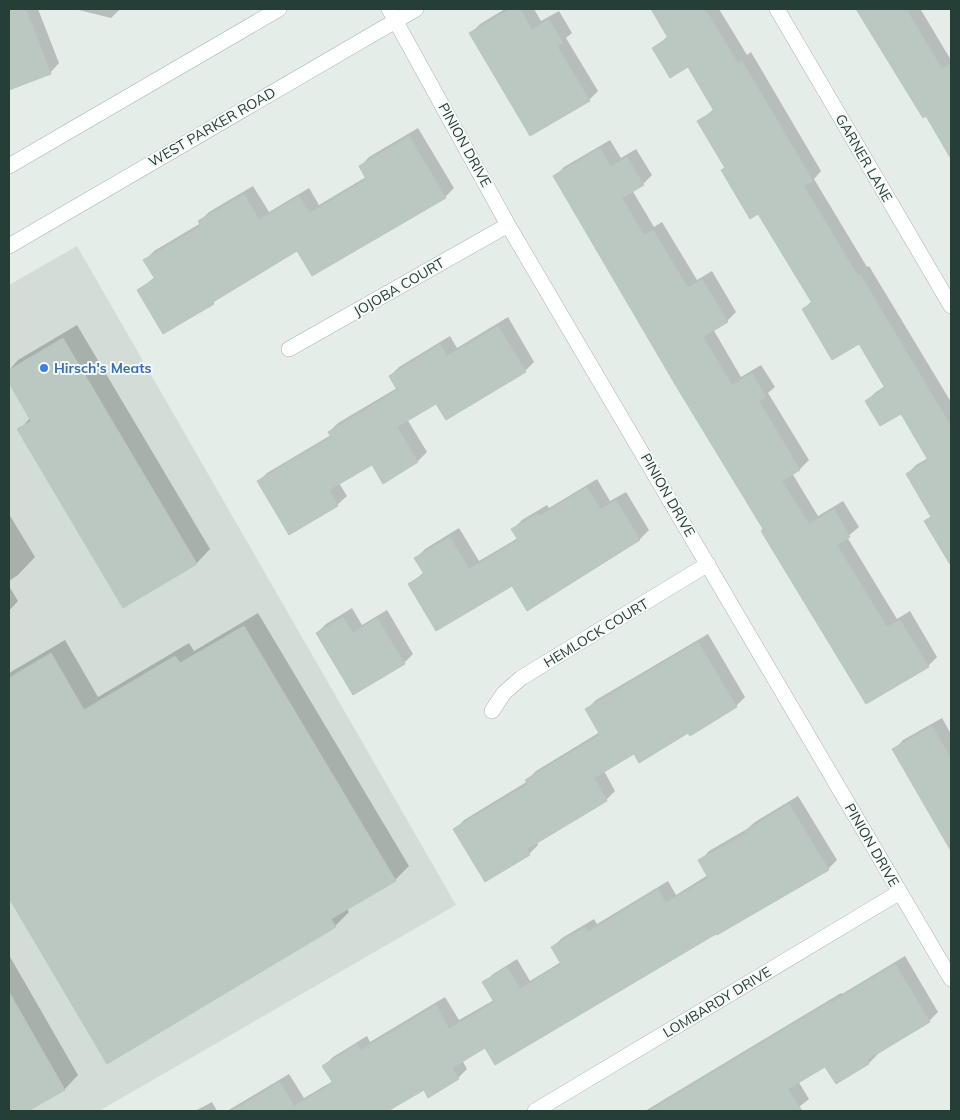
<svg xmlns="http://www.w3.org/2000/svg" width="960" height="1120" font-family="Mulish,sans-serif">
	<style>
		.built { fill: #d3ddd8 }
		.shadow { fill: #0003 }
		.building { fill: #bbc8c2; stroke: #b8c7c0 }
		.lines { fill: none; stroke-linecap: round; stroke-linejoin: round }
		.street-casing { stroke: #a8b5b0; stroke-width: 16 }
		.secondary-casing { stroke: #a4b9b1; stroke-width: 16 }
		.street { stroke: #fff; stroke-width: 15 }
		.secondary { stroke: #fff; stroke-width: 15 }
		.shop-dot { fill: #3f7fe0; stroke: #f6faf8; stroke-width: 2 }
		.labels { text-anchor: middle; stroke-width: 4; stroke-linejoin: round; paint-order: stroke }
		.street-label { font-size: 14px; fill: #253e37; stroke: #f6faf8 }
		.shop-label { font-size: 14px; font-weight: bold; fill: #366cbe; stroke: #f6faf8; text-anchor: start }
	</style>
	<rect width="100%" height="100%" fill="#e5ede9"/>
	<path class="built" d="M 77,246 L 456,905 L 99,1111 L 9,1111 L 9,285 Z"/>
	<path class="shadow" d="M 17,9 L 38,9 L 59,63 L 50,73 L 9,89 L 9,12 Z
		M 75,9 L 120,9 L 111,18 Z
		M 505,9 L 534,9 L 541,21 L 559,11 L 572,33 L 566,38 L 598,91 L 589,100 L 471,33 L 480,24 Z
		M 652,9 L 719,9 L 747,55 L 751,52 L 821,171 L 814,179 L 867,267 L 869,266 L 951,402 L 951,558 L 926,521 L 932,515 L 907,474 L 916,465 L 928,458 L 901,412 L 866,401 L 876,392 L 885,386 L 859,342 L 803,309 L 812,301 L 758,212 L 722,170 L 726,167 L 699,121 L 714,109 L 688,65 L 653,49 L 668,36 Z
		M 858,9 L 923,9 L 921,10 L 951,60 L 951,156 L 926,114 L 923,116 Z
		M 418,128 L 454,188 L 445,197 L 298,250 L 220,297 L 213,303 L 138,290 L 155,277 L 145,260 L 154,251 L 201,223 L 200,221 L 209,212 L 253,186 L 269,212 L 309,188 L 319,205 L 366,177 L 360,167 L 369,157 Z
		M 610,140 L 621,158 L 636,149 L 652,175 L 643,184 L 632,190 L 654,227 L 662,222 L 697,280 L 712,271 L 736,312 L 727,321 L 713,329 L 741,377 L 761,365 L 775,387 L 768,393 L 809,460 L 800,469 L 792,473 L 818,516 L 843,501 L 859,527 L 847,537 L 897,619 L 910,611 L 937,657 L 928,666 L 764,529 L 555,176 L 564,167 Z
		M 508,317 L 534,362 L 525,371 L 436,402 L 407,419 L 427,452 L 418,461 L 372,463 L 339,483 L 347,496 L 337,505 L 289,534 L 258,482 L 267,473 L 331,435 L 329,432 L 338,423 L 397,388 L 390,376 L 399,367 L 450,336 L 457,348 Z
		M 77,325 L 210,549 L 197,563 L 124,606 L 19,430 L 31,417 L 9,381 L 9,370 L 18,360 Z
		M 597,479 L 610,501 L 626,492 L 649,530 L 640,539 L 582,574 L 512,584 L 410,584 L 424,572 L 416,558 L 425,549 L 459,528 L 479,561 L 518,538 L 513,529 L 522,520 L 547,505 L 549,508 Z
		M 9,514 L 35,557 L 18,575 L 9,581 Z
		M 9,586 L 18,601 L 9,611 Z
		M 352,608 L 362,625 L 387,610 L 413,654 L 404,663 L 317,633 L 326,624 Z
		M 258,613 L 409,866 L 395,880 L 347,909 L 349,912 L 335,926 L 107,1062 L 9,895 L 9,673 L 65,640 L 98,697 L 189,643 L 194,651 Z
		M 708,634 L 745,697 L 736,706 L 688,731 L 634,753 L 604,771 L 615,791 L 606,800 L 537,842 L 538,845 L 529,854 L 455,829 L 464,820 L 528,781 L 527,780 L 536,771 L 600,732 L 587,709 L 596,700 Z
		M 942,718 L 951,734 L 951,849 L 894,750 L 903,740 Z
		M 798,796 L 837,860 L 828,869 L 717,932 L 485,1046 L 462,1060 L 467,1069 L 458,1078 L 424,1088 L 385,1111 L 227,1111 L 289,1074 L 304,1098 L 333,1081 L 324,1066 L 333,1057 L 367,1036 L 370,1042 L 445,997 L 459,1020 L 494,1000 L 484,983 L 493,974 L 517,959 L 530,981 L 561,962 L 553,947 L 562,938 L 594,919 L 597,924 L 668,881 L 676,895 L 708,875 L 700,861 L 709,851 L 747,829 L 755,822 Z
		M 9,955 L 78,1075 L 65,1089 L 25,1111 L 9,1111 Z
		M 905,956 L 938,1012 L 929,1021 L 877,1052 L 878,1054 L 869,1063 L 836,1082 L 826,1065 L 798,1081 L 809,1099 L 794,1111 L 765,1111 L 762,1106 L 753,1111 L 645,1111 L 841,993 L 842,994 Z
		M 212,1102 L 217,1111 L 195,1111 Z"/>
	<path class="building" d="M 9,9 L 26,9 L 51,74 L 9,90 Z
		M 510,9 L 520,9 L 532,30 L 549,19 L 563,43 L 557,46 L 590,101 L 530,136 L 469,33 Z
		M 651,9 L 705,9 L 738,63 L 742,61 L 813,181 L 804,186 L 858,276 L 860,274 L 951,426 L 951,566 L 924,521 L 931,517 L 906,474 L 928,460 L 901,414 L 880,426 L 865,401 L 885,388 L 859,344 L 832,360 L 802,309 L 812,303 L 758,214 L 750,219 L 721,170 L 725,168 L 697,121 L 714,111 L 688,67 L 670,78 L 652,48 L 668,38 Z
		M 856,9 L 906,9 L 942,69 L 951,63 L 951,159 L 926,116 L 923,118 Z
		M 409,136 L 446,198 L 312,276 L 297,251 L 213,302 L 214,304 L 163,334 L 137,290 L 155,279 L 143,260 L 201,226 L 198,221 L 244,194 L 259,220 L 299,196 L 310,213 L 366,179 L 359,166 Z
		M 600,148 L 611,167 L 627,157 L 644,185 L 622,198 L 644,235 L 653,230 L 688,288 L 702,279 L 728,322 L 703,337 L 732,385 L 752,373 L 766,397 L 759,401 L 800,470 L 782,481 L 809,524 L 834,509 L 850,537 L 837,545 L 887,627 L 900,620 L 929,667 L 866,704 L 761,531 L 763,529 L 676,386 L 553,176 Z
		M 498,326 L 526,372 L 446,420 L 436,404 L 397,427 L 418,462 L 383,484 L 372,465 L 329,490 L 338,506 L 289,535 L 257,481 L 331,437 L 328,432 L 397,390 L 389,376 L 440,344 L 447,356 Z
		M 63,338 L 197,564 L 123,608 L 17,429 L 31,421 L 9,383 L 9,370 Z
		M 587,487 L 600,509 L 616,500 L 640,540 L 527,611 L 512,586 L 436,631 L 408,584 L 424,574 L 414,558 L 450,537 L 469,569 L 518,540 L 511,529 L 537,514 L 539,516 Z
		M 343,617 L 353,633 L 377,618 L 405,664 L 353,695 L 316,633 Z
		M 244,626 L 396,881 L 331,919 L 336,927 L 107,1064 L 9,898 L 9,678 L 51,653 L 84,710 L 175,656 L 180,663 Z
		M 698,642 L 737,707 L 690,736 L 688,733 L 639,763 L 634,754 L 594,778 L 607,801 L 527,849 L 530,855 L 485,882 L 453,829 L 528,784 L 525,780 L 600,735 L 585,709 Z
		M 932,726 L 951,758 L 951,851 L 892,749 Z
		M 789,804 L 829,870 L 717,935 L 716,934 L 495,1065 L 485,1048 L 452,1068 L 459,1079 L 428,1098 L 424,1090 L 388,1111 L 232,1111 L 280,1082 L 294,1106 L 333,1083 L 322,1066 L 357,1044 L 361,1050 L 436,1005 L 449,1029 L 494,1002 L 482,982 L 507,967 L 520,989 L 561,964 L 551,947 L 585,927 L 588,932 L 658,889 L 666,903 L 708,878 L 698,860 L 746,833 L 745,831 Z
		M 895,964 L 930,1022 L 867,1060 L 869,1064 L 836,1084 L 825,1067 L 788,1089 L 802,1111 L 649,1111 L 831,1001 L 832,1002 Z
		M 9,992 L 65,1090 L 28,1111 L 9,1111 Z"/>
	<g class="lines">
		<g class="street-casing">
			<path id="street" d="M 389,9 L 508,225 L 951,979
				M 777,9 L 951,306
				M 289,349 L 508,225
				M 492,711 L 504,693 L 521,678 L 708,564
				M 535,1111 L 900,892"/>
		</g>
		<g class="secondary-casing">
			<path id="secondary" d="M 9,166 L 279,9
				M 9,246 L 416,9"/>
		</g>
		<use href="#street" class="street"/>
		<use href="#secondary" class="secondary"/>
	</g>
	<circle class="shop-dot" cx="44" cy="368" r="5"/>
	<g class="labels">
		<g class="street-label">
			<text transform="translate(212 127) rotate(-30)" y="5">WEST PARKER ROAD</text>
			<text transform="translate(465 145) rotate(61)" y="5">PINION DRIVE</text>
			<text transform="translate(864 158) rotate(60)" y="5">GARNER LANE</text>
			<text transform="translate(399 287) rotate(-30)" y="5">JOJOBA COURT</text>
			<text transform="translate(668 495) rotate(60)" y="5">PINION DRIVE</text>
			<text transform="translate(596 633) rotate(-31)" y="5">HEMLOCK COURT</text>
			<text transform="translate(872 845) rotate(60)" y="5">PINION DRIVE</text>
			<text transform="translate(717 1002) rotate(-31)" y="5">LOMBARDY DRIVE</text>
		</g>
		<g class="shop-label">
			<text x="54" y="373">Hirsch's Meats</text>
		</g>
	</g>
	<rect width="960" height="1120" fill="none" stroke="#253e37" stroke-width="20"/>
</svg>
